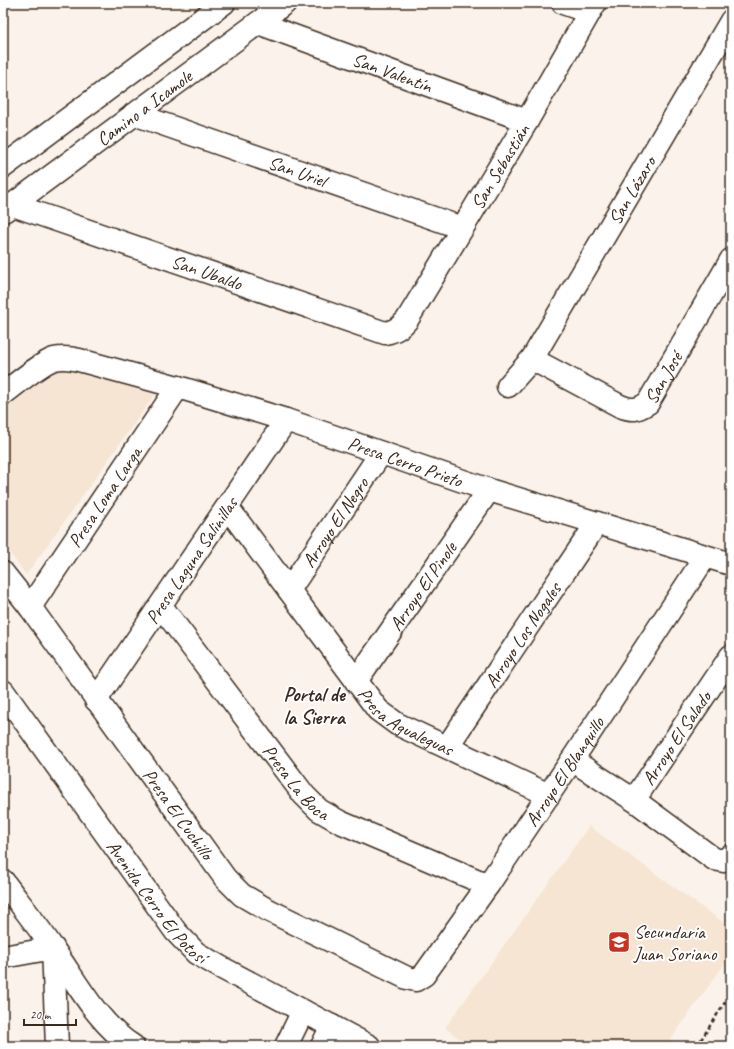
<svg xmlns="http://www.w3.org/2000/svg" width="734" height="1049" font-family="Caveat,sans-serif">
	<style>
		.built { fill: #f6e5d3 }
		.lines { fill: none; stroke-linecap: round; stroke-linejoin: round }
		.minor-casing { stroke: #3b2a1e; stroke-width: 25 }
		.path { stroke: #3b2a1e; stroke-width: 2.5; stroke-dasharray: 4 3; stroke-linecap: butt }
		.minor { stroke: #fff; stroke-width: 22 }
		.labels { text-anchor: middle; stroke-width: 4; stroke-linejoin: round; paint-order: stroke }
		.street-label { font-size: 19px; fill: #3b2a1e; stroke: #fff }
		.poi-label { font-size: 19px; fill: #3b2a1e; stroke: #fff; text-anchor: start }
		.neighbourhood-label { font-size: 20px; font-weight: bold; fill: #3b2a1e; stroke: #fff }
	</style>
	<rect width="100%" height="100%" fill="#fbf3eb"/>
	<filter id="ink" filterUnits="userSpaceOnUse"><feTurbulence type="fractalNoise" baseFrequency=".025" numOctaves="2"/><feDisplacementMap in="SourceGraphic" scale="8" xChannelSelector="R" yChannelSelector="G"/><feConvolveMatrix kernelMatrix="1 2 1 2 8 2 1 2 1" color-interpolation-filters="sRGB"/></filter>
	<g filter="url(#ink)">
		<path class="built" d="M 60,367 L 156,393 L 26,575 L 3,544 L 3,410 Z
			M 589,826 L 731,928 L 731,955 L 666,1046 L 470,1046 L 445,1028 Z"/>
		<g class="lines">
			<g class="minor-casing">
				<g id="minor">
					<path d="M 563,3 L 589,12"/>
					<path id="s1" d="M 258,23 L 527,121"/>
					<path id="s2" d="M 134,114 L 462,228"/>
					<path d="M 3,167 L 224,3"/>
					<path id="s3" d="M 13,205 L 385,333 C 395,331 400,328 407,320 L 527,121 L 595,3"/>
					<path id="s4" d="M 4,211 L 285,3"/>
					<path id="s5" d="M 532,359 L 620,406 C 633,411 637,410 648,403 L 731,260"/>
					<path id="s6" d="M 508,386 L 532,359 L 731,21"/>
					<path id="s7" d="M 3,394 C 15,385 41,363 54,359 C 63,357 71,358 79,360 L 178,387 L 286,420 L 489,490 L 731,564"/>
					<path id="s8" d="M 228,508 L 378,710 L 397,724 L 549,795"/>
					<path id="s9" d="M 3,573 L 30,607 L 225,878 L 242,895 L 266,909 L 407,978 L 416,980 L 424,975 L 488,885 L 572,760 L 705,557"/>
					<path id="s10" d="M 289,590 L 381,453"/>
					<path id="s11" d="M 161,606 L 304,795 L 319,810 L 340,822 L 488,885"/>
					<path id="s12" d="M 30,607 L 178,387"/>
					<path id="s13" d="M 356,681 L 489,490"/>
					<path id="s14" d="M 3,691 L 176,932 L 196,953 L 222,968 L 369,1046"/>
					<path id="s15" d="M 96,700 L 286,420"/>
					<path id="s16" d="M 447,747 L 597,523"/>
					<path d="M 572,760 L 634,800 L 714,859 L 724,861 L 731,855"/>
					<path id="s17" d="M 634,800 L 731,656"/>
					<path d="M 3,881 C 20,904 38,926 54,950 C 77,983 99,1025 133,1046"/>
					<path d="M 53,948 L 57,1046"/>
					<path d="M 3,957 L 53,948"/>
					<path d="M 286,1046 L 303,1011"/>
					<path d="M 322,1046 L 332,1026"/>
				</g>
			</g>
			<path class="path" d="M 697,1046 L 731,993"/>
			<use href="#minor" class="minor"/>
		</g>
	</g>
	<defs>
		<g id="school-square" transform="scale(1.15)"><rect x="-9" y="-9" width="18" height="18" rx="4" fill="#c8321e" stroke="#fff"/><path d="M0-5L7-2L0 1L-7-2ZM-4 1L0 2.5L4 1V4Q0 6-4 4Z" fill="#fff"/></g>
	</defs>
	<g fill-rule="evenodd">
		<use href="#school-square" x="619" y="942"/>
	</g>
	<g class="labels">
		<g class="street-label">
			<text dy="7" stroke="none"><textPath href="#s1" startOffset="143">San Valentín</textPath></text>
			<text dy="7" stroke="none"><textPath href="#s4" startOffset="174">Camino a Icamole</textPath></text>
			<text dy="7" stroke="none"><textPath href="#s3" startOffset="599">San Sebastián</textPath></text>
			<text dy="7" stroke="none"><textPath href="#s2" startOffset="173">San Uriel</textPath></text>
			<text dy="7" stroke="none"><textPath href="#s6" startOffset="232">San Lázaro</textPath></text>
			<text dy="7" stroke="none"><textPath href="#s3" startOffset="205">San Ubaldo</textPath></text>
			<text dy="7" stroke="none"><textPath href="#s5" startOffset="159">San José</textPath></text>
			<text dy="7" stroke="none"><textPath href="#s7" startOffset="429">Presa Cerro Prieto</textPath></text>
			<text dy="7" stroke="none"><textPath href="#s12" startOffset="133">Presa Loma Larga</textPath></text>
			<text dy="7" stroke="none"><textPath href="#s10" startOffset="82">Arroyo El Negro</textPath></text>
			<text dy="7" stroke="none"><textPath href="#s15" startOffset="169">Presa Laguna Salinillas</textPath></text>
			<text dy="7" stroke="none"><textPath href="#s13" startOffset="116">Arroyo El Pinole</textPath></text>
			<text dy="7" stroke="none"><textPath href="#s16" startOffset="135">Arroyo Los Nogales</textPath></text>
			<text dy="7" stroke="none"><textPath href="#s8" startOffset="281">Presa Agualeguas</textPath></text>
			<text dy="7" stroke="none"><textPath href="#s17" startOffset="75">Arroyo El Salado</textPath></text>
			<text dy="7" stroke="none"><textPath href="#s9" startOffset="852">Arroyo El Blanquillo</textPath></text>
			<text dy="7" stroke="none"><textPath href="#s11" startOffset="222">Presa La Boca</textPath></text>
			<text dy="7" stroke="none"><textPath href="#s9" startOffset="298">Presa El Cuchillo</textPath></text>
			<text dy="7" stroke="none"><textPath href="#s14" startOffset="261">Avenida Cerro El Potosí</textPath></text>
		</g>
		<g class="poi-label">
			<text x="634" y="938">Secundaria<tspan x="634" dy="22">Juan Soriano</tspan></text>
		</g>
		<g class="neighbourhood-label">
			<text x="314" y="701">Portal de<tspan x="314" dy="23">la Sierra</tspan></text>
		</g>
	</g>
	<rect width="734" height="1049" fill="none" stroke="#fff" stroke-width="16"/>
	<rect x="8" y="8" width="718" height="1033" fill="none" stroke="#3b2a1e" stroke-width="1.5" filter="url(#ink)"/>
	<path d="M24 1019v6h52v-6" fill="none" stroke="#3b2a1e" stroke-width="2"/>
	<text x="30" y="1019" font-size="12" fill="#3b2a1e" stroke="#ffffff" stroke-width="3" paint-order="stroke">20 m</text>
</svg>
